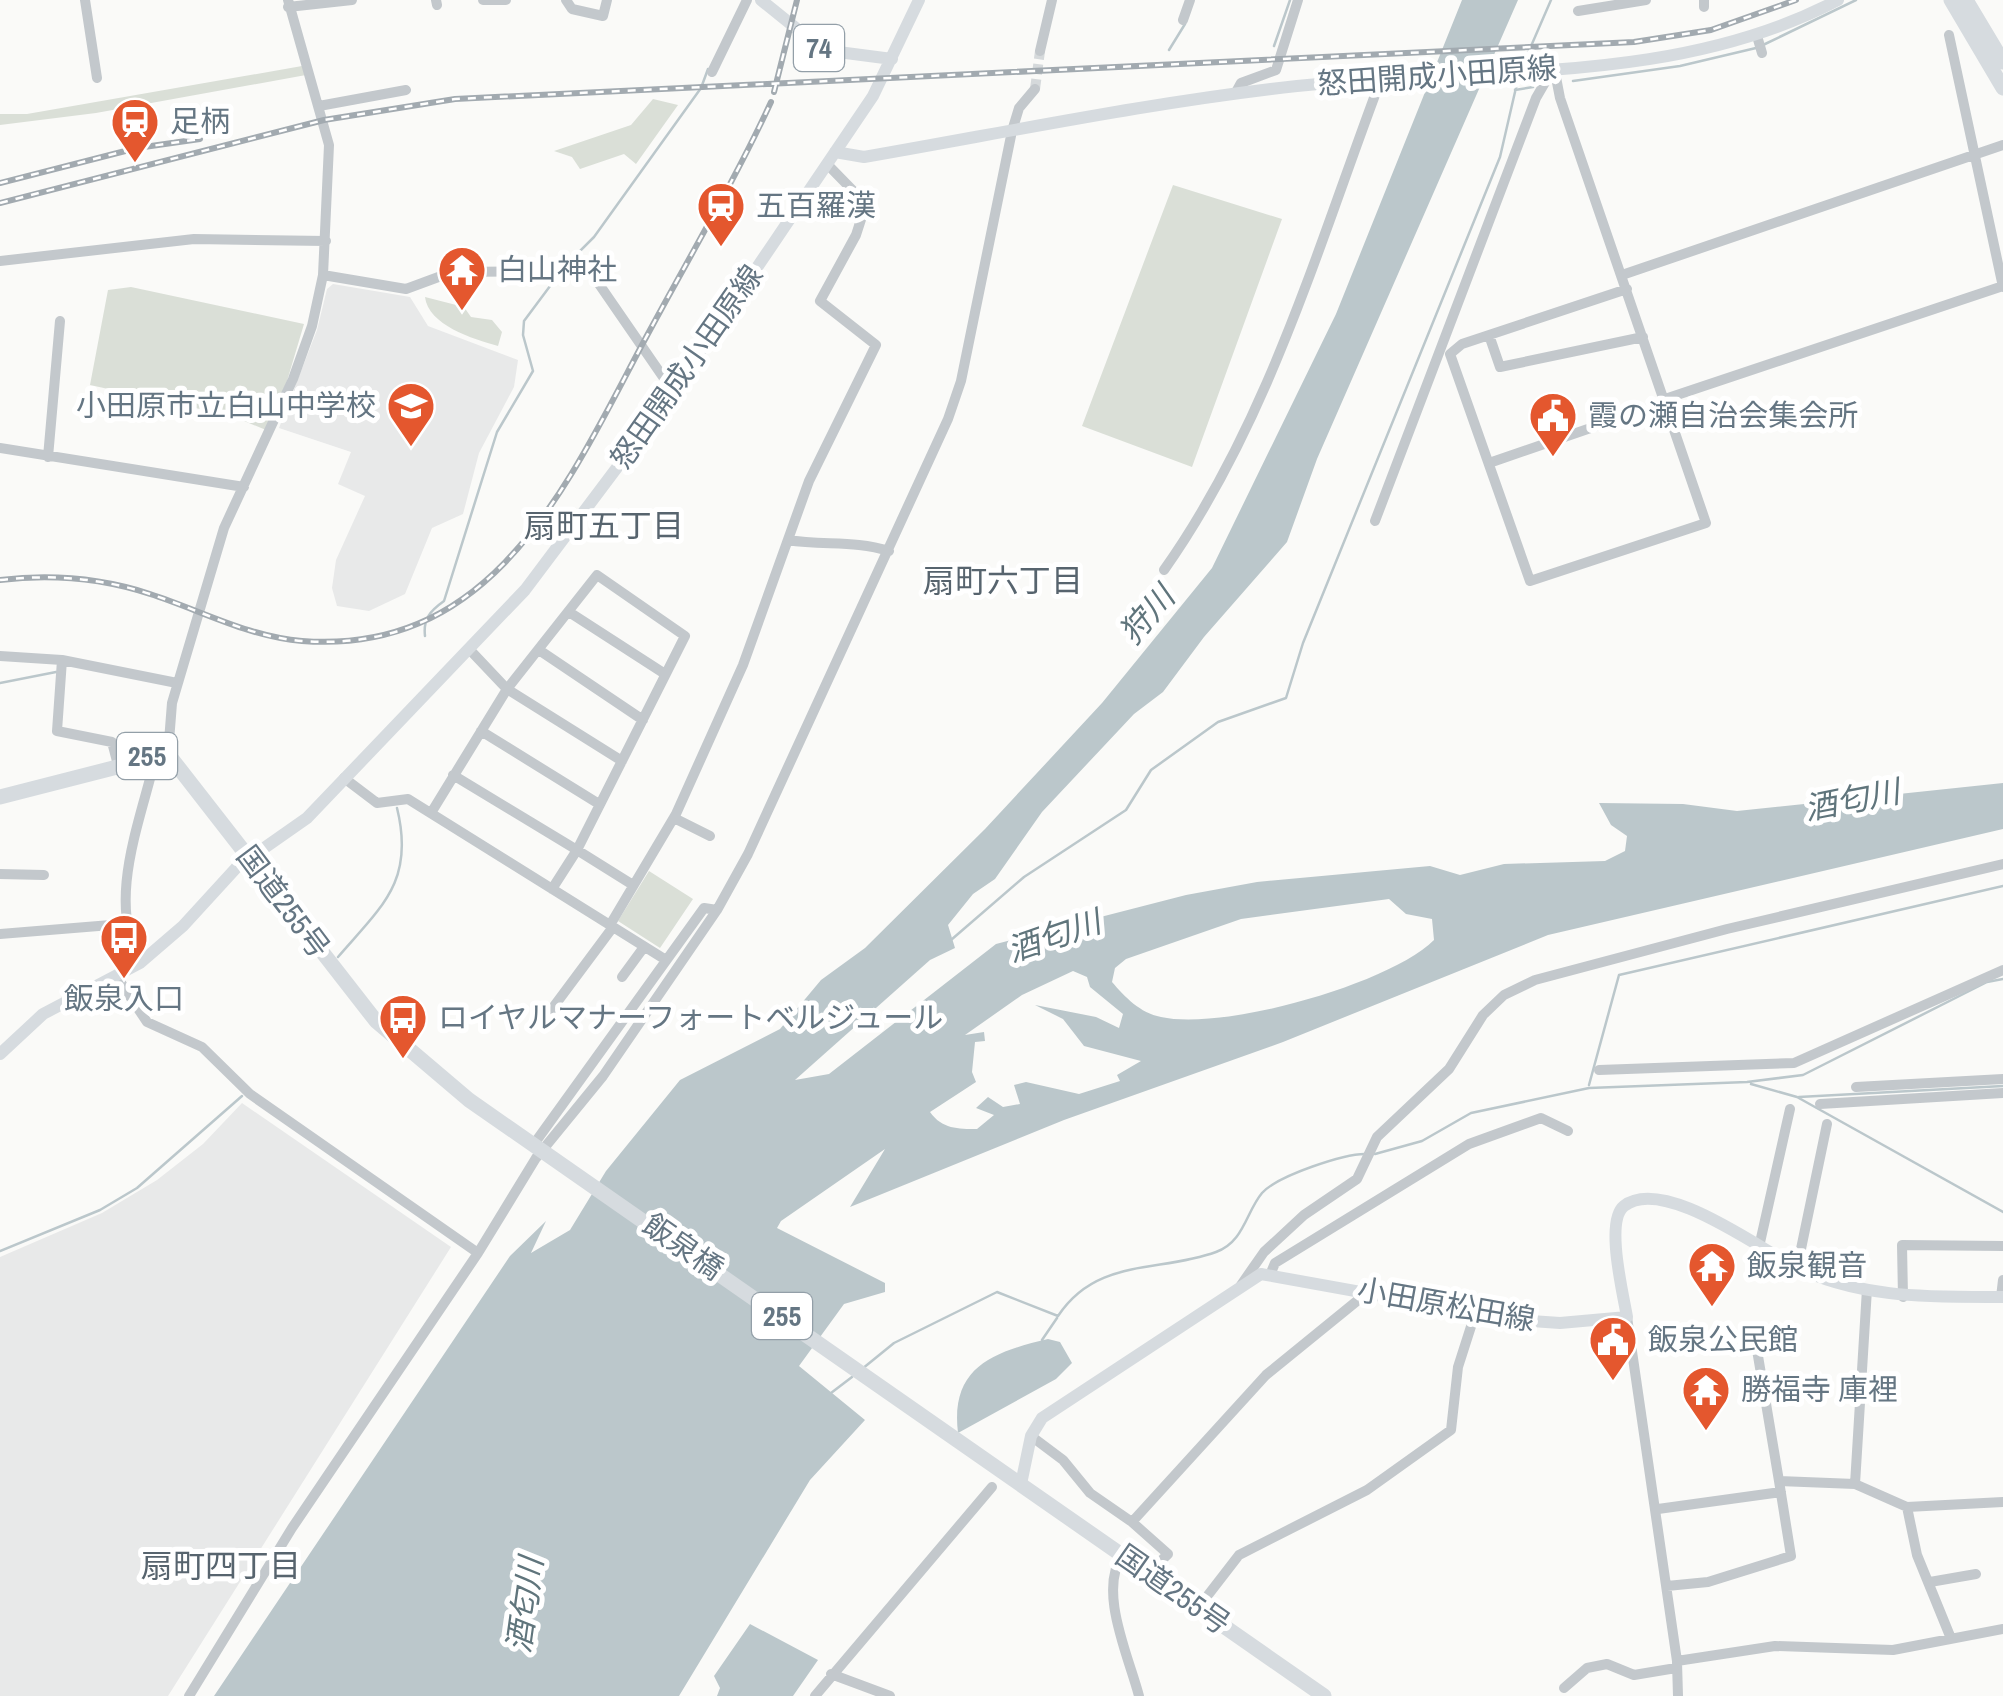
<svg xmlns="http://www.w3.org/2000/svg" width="2003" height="1696" font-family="'Archivo Narrow','Noto Sans JP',sans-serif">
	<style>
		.built { fill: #e8e9e9 }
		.green { fill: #dadfd7 }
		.water { fill: #bbc7cb; fill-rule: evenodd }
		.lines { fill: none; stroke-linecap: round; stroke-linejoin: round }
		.stream { stroke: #bbc7cb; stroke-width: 2.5 }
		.minor-tunnel { stroke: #d5d9db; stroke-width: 10; stroke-dasharray: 10 5; stroke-linecap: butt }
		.minor { stroke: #c3c8cc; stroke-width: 10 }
		.major { stroke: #d6dbdf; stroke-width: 12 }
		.highway { stroke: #d6dbdf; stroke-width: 15 }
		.rail-casing { stroke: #a2aab0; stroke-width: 6 }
		.rail { stroke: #fff; stroke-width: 2.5; stroke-dasharray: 8; stroke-linecap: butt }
		.labels { text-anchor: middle; stroke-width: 10; stroke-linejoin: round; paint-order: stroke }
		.shield { fill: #fff; stroke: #939fa8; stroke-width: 2.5 }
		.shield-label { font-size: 28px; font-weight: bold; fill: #657683 }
		.street-label { font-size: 30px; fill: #657683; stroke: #fff }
		.poi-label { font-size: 30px; fill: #657683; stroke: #fff; text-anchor: start }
		.neighbourhood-label { font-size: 32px; fill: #57646e; stroke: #fff }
		.water-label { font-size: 32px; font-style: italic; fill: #60757c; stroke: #fff }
	</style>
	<rect width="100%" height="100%" fill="#fafaf8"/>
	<path class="built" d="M 333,284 L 410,297 L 428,326 L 518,360 L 514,387 L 479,453 L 463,514 L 432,528 L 405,594 L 369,611 L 337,606 L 332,588 L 336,560 L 365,496 L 338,484 L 351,452 L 279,428 L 317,330 L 327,289 Z
		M 242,1103 L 451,1247 L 168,1696 L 0,1696 L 0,1257 L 102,1213 L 157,1180 L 203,1144 Z"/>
	<path class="green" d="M 302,66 L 306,75 L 96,113 L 0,125 L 0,114 L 27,114 Z
		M 653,99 L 678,105 L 636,164 L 624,154 L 580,169 L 572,157 L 554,151 L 631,125 Z
		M 1173,185 L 1282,219 L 1192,467 L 1082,426 Z
		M 131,287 L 304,324 L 287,381 L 266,430 L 232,416 L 90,385 L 108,290 Z
		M 425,297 L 464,307 L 471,317 L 492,320 L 502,332 L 498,346 C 473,339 428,325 425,297 Z
		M 649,871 L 693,899 L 660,948 L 618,921 Z"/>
	<path class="water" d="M 1462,0 L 1518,0 L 1317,459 L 1287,542 L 1204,637 L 1163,692 L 1134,714 L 1042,812 L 995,879 L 973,894 L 948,925 L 955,948 L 930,960 L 795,1080 L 829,1074 L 996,944 L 1186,895 L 1257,882 L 1430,866 L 1460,875 L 1504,864 L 1605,861 L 1625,851 L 1627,836 L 1611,825 L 1599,803 L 1683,804 L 1737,811 L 2003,783 L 2003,829 L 1548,935 L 1283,1042 L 1064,1120 L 850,1207 L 885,1149 L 781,1221 L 777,1228 L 885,1283 L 885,1292 L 844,1304 L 799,1366 L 865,1420 L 810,1480 L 679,1696 L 214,1696 L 510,1256 L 546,1221 L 531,1253 L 570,1230 L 606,1171 L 680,1080 L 780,1029 L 821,980 L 865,948 L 985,829 L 1102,703 L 1212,568 L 1336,314 ZM 1389,899 L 1406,914 L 1432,919 L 1434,940 C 1390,984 1223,1031 1161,1017 C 1140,1013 1125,997 1112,982 L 1115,968 L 1126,959 L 1241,919 ZM 1073,971 L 1087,977 L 1090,987 L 1123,1014 L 1119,1028 L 1096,1017 L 1035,1005 L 1063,1019 L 1084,1046 L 1141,1061 L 1117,1075 L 1120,1081 L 1079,1094 L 1026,1082 L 1014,1085 L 1020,1104 L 1003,1107 L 988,1097 L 976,1108 L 994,1115 L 977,1129 C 958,1129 942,1129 930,1112 L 976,1082 L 972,1072 L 975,1042 L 985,1041 L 984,1032 L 965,1035 L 1022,995 Z
		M 1048,1339 L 1060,1342 L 1072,1363 L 1056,1379 L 958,1433 C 950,1367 993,1352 1048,1339 Z
		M 750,1624 L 818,1660 L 793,1696 L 717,1696 L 720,1688 L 714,1676 Z"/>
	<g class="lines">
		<path class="stream" d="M 1763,45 L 1856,0
			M 1274,46 L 1290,0
			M 1169,50 L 1185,24
			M 1522,67 L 1551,0
			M 1573,81 L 1680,66 L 1756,48
			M 1515,90 L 1533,87
			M 564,267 L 594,237 L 701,88 L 708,69
			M 425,636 C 423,619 430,611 444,601 L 497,432 L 533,371 L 523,335 L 524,321 L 559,274
			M 0,683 L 56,672
			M 951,940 L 1024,877 L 1126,810 L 1151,770 L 1218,722 L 1286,698 L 1303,643 L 1500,157 L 1518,79
			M 338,957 C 382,906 415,881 397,808
			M 1751,1084 L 1797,1097 L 2003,1212
			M 1589,1085 L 1619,975 L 2003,886
			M 1799,1097 L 2003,1086
			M 1375,1154 L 1422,1141 L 1471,1113 L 1589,1088 L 1747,1082 L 1803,1075 L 1987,982 L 2003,979
			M 0,1251 L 100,1210 L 137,1188 L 242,1096
			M 1042,1340 L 1057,1318
			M 862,1369 L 894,1343 L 997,1292 L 1058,1316 C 1097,1257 1159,1273 1216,1252 C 1244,1242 1246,1212 1262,1193 C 1277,1176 1345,1153 1367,1154
			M 831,1393 L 852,1377"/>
		<path class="minor-tunnel" d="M 1035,89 L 1040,51"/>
		<path class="minor" d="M 85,0 L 97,78
			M 436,0 L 437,5
			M 483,0 L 506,0
			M 566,0 L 572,9 L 603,16 L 607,0
			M 1704,0 L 1704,7
			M 288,7 L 352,0
			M 1578,11 L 1646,0
			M 1183,20 L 1190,0
			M 1949,35 L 2003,287
			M 1757,36 L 1762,53
			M 1040,51 L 1052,0
			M 1554,67 L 1560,98 L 1706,523 L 1530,581 L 1450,354 L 1462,344 L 1627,289
			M 712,72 L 747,0
			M 1235,94 L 1241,83 L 1276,70 L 1298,0
			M 319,106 L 406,90
			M 0,261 L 194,239 L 326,241
			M 323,275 L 406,289 L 452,272 L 590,271 L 672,390
			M 1622,275 L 2003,145
			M 1489,335 L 1500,367 L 1643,337
			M 1665,399 L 2003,286
			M 0,448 L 244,487
			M 48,457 L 60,321
			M 1492,462 L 1666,402
			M 1375,521 L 1536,98 L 1554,67
			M 788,540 C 823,546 854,540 889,551
			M 1164,570 C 1268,423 1318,246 1381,79
			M 569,612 L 665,674
			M 470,650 L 507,689 L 622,761
			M 539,650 L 643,720
			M 0,656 L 62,660
			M 481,731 L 599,804
			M 168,754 L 172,703 L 224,528 L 293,379 L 312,326 L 323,275 L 329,145 L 288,0
			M 118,765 L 112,742 L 57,731 L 62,660 L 177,683
			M 344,778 L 377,803 L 408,799 L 666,960
			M 431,813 L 507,689 L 597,575 L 685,636 L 577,850 L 453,775
			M 674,818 L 710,836
			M 0,874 L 44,875
			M 552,889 L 577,850 L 633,885
			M 610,925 L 676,814 L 743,665 L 809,481 L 876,345 L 820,301 L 856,235 L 866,204 L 827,164
			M 0,934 L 123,924
			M 140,963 C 106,899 141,821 156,755
			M 117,977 L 147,1022 L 202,1047 L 250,1094 L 478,1253
			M 622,977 L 644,947
			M 543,1021 L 613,927
			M 1599,1070 L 1794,1063 L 2003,970
			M 1856,1087 L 2003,1079
			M 1820,1104 L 2003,1093
			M 534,1144 L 704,908 L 717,910
			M 1759,1247 L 1790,1109
			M 1797,1268 L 1827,1124
			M 1270,1275 L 1275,1263 L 1469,1144 L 1541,1118 L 1568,1131
			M 1241,1285 L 1264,1252 L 1304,1215 L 1357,1179 L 1377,1137 L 1449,1069 L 1483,1015 L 1504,995 L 1535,980 L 1727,929 L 2003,864
			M 1903,1297 L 1902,1245 L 2003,1246
			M 2001,1297 L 2003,1280
			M 1627,1317 L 1677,1661 L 1775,1646 L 1893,1650 L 2003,1629
			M 1757,1350 L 1779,1481
			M 1031,1436 L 1063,1460 L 1090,1493 L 1132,1522
			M 1855,1484 L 1867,1289
			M 1907,1507 L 1917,1555 L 1950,1636
			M 1658,1509 L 1781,1492
			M 1123,1554 C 1097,1590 1129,1657 1139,1696
			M 1148,1573 L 1168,1554 L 1132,1522 L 1266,1375 L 1368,1292
			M 1930,1582 L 1976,1574
			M 1667,1586 L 1708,1582 L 1791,1556 L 1779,1481 L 1855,1484 L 1907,1507 L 2003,1502
			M 1198,1608 L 1239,1555 L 1367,1490 L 1451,1430 L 1458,1367 L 1475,1314
			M 1677,1662 L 1678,1696
			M 831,1674 L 890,1696
			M 1564,1688 L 1587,1668 L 1607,1664 L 1634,1675 L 1676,1668
			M 189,1696 L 292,1528 L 478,1253 L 536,1158 L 603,1076 L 717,910 L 748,854 L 948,419 L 961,381 L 1012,131 L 1019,108 L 1035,89
			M 815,1696 L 992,1487"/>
		<path class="major" d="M 761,0 L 823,50 L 892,59
			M 835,152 L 864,157 C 1008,132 1152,102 1297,86 C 1478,66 1673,87 1838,0
			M 0,1054 L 43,1014 L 140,963 L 183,926 L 237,867 L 307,818 L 525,590 L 664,405 L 873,96 L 919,0
			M 1021,1484 L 1031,1436 L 1042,1418 L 1261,1274 L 1516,1320 L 1560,1323 L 1627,1317 C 1623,1293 1605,1221 1624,1206 C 1662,1176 1757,1247 1792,1265 C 1857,1299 1932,1297 2003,1297"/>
		<path class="highway" d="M 1951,0 L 2003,88
			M 1966,0 L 2003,62
			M 0,797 L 168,754 L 376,1021 L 469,1100 L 1324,1696"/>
		<g class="rail-casing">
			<path id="rail" d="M 774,92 L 797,0
				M 0,183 L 137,148 L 200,139
				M 0,203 L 324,120 L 455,99 L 1634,42 L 1711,30 L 1796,0
				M 0,580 C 51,574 101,578 150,594 C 200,610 249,637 302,641 C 499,656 572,474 650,330 C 691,254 735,180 771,102"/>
		</g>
		<use href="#rail" class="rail"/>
	</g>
	<defs>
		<g id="station-pin" transform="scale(2.5)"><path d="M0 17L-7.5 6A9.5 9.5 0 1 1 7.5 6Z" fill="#e4572e" stroke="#fff"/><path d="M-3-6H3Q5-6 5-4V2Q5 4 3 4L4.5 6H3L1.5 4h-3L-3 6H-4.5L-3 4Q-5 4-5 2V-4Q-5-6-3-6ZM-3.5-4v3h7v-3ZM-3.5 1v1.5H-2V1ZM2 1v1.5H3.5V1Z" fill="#fff"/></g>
		<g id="temple-pin" transform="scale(2.5)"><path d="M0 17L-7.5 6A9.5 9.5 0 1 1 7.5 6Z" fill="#e4572e" stroke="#fff"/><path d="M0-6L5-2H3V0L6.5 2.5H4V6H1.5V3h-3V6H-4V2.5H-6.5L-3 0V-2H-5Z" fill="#fff"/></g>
		<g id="school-pin" transform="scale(2.5)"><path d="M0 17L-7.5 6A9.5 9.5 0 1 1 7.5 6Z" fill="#e4572e" stroke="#fff"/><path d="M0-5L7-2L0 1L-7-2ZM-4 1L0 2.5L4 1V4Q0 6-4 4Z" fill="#fff"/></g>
		<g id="civic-pin" transform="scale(2.5)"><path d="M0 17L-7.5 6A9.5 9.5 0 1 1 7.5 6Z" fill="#e4572e" stroke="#fff"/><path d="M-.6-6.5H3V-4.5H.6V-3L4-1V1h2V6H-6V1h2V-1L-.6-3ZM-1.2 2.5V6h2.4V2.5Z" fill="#fff"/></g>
		<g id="bus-pin" transform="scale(2.5)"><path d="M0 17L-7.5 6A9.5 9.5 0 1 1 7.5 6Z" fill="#e4572e" stroke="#fff"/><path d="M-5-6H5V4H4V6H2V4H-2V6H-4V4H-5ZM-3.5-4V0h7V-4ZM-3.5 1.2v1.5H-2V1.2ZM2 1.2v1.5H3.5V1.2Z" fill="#fff"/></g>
	</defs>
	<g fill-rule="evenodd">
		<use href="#station-pin" x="135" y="122"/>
		<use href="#station-pin" x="721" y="206"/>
		<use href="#temple-pin" x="462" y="270"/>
		<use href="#school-pin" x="411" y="406"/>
		<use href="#civic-pin" x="1553" y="416"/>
		<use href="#bus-pin" x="124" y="938"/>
		<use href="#bus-pin" x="403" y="1018"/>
		<use href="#temple-pin" x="1712" y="1266"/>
		<use href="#civic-pin" x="1613" y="1340"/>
		<use href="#temple-pin" x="1706" y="1390"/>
	</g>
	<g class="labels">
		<g class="shield">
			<rect x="794" y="25" width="50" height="46" rx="8"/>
			<rect x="117" y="733" width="60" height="46" rx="8"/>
			<rect x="752" y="1293" width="60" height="46" rx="8"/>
		</g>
		<g class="shield-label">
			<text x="819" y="58">74</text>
			<text x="147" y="766">255</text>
			<text x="782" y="1326">255</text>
		</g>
		<g class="street-label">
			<text transform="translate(1437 76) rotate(-4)" y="10">怒田開成小田原線</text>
			<text transform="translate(687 367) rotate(-55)" y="10">怒田開成小田原線</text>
			<text transform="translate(283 902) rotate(53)" y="10">国道255号</text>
			<text transform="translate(683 1247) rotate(35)" y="10">飯泉橋</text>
			<text transform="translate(1446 1305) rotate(10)" y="10">小田原松田線</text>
			<text transform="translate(1173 1590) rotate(35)" y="10">国道255号</text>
		</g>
		<g class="poi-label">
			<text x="170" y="132">足柄</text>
			<text x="756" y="216">五百羅漢</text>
			<text x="497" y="280">白山神社</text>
			<text x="376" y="416" text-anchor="end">小田原市立白山中学校</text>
			<text x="1588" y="426">霞の瀬自治会集会所</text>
			<text x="124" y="1009" text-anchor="middle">飯泉入口</text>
			<text x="438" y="1028">ロイヤルマナーフォートベルジュール</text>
			<text x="1747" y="1276">飯泉観音</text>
			<text x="1648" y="1350">飯泉公民館</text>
			<text x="1741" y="1400">勝福寺 庫裡</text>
		</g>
		<g class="neighbourhood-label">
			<text x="604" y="537">扇町五丁目</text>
			<text x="1003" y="592">扇町六丁目</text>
			<text x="221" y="1577">扇町四丁目</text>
		</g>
		<g class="water-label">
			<text transform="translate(1147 615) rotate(-49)" y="11">狩川</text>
			<text transform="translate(1852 800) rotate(-11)" y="11">酒匂川</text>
			<text transform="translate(1054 936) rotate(-19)" y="11">酒匂川</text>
			<text transform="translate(525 1605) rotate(-82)" y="11">酒匂川</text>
		</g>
	</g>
</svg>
